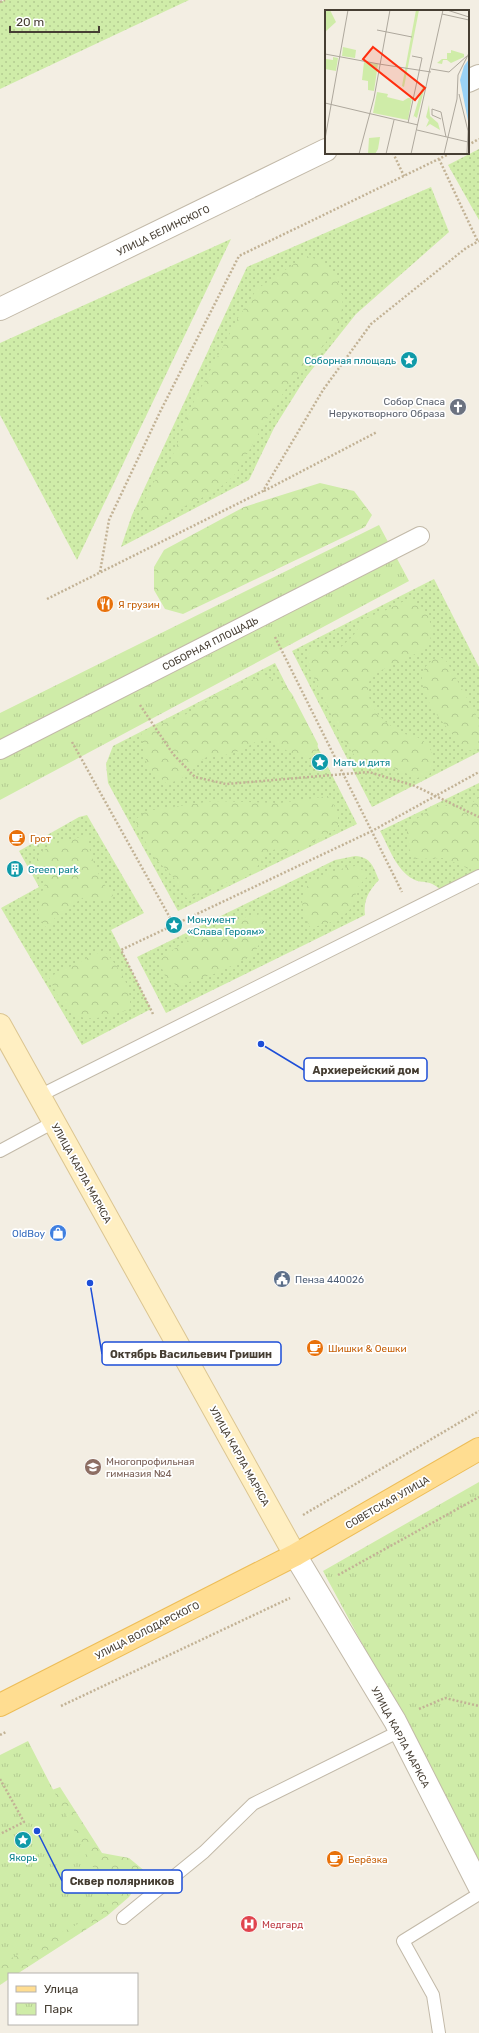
<svg xmlns="http://www.w3.org/2000/svg" width="479" height="2033" font-family="Rubik,sans-serif">
	<style>
		.grass { fill: url(#grass-dots) }
		.forest { fill: url(#forest-crowns) }
		.park { fill: url(#park-tufts) }
		.lines { fill: none; stroke-linecap: round; stroke-linejoin: round }
		.service-casing { stroke: #c2b9a8; stroke-width: 14 }
		.pedestrian-casing { stroke: #c2b9a8; stroke-width: 20 }
		.minor-casing { stroke: #c2b9a8; stroke-width: 24 }
		.tertiary-casing { stroke: #c2b9a8; stroke-width: 24 }
		.secondary-casing { stroke: #dbc591; stroke-width: 24 }
		.primary-casing { stroke: #edbd57; stroke-width: 24 }
		.path { stroke: #c2b295; stroke-width: 2.5; stroke-dasharray: 2 2; stroke-linecap: butt }
		.service { stroke: #fff; stroke-width: 12 }
		.pedestrian { stroke: #fff; stroke-width: 18 }
		.minor { stroke: #fff; stroke-width: 22 }
		.tertiary { stroke: #fff; stroke-width: 22 }
		.secondary { stroke: #ffefc2; stroke-width: 22 }
		.primary { stroke: #ffdd91; stroke-width: 22 }
		.labels { text-anchor: middle; stroke-width: 3.5; stroke-linejoin: round; paint-order: stroke }
		.street-label { font-size: 10px; fill: #463e33; stroke: #fff }
		.culture-label { font-size: 10px; fill: #0d838f; stroke: #fff; text-anchor: start }
		.worship-label { font-size: 10px; fill: #5b616d; stroke: #fff; text-anchor: end }
		.food-label { font-size: 10px; fill: #c56008; stroke: #fff; text-anchor: start }
		.shop-label { font-size: 10px; fill: #366cbe; stroke: #fff; text-anchor: end }
		.service-label { font-size: 10px; fill: #4e5e75; stroke: #fff; text-anchor: start }
		.education-label { font-size: 10px; fill: #785e54; stroke: #fff; text-anchor: start }
		.health-label { font-size: 10px; fill: #be3a42; stroke: #fff; text-anchor: start }
		.inset-road { fill: none; stroke: #aea89d; stroke-width: 1 }
		.view { fill: #ff2e0f; fill-opacity: 0.15; stroke: #ff2e0f; stroke-width: 2 }
		.inset-edge { fill: none; stroke: #463e33; stroke-width: 2 }
		.leader { fill: none; stroke: #1d4ed8; stroke-width: 1.5 }
		.callout-dot { fill: #1d4ed8; stroke: #fff; stroke-width: 1.5 }
		.callout { fill: #fff; stroke: #1d4ed8; stroke-width: 1.5 }
		.callout-label { font-size: 11px; text-anchor: middle; font-weight: bold; fill: #463e33 }
	</style>
	<defs>
		<pattern id="grass-dots" width="8" height="8" patternUnits="userSpaceOnUse"><rect width="8" height="8" fill="#cfeca8"/><path d="M2 2h.1M6 6h.1" fill="none" stroke="#b3cb91" stroke-width="1.8" stroke-linecap="round"/></pattern>
		<pattern id="forest-crowns" width="20" height="18" patternUnits="userSpaceOnUse"><rect width="20" height="18" fill="#cfeca8"/><path d="M2 6a3 3 0 1 1 6 0M12 15a3 3 0 1 1 6 0" fill="none" stroke="#b3cb91"/></pattern>
		<pattern id="park-tufts" width="24" height="20" patternUnits="userSpaceOnUse"><rect width="24" height="20" fill="#cfeca8"/><path d="M3 7l-1-3M5 7V3M7 7l1-3M15 17l-1-3M17 17v-4M19 17l1-3" fill="none" stroke="#b3cb91"/></pattern>
	</defs>
	<rect width="100%" height="100%" fill="#f3eee3"/>
	<path class="grass" d="M 5,0 L 189,0 L 0,89 L 0,2 Z
		M 479,149 L 479,220 L 448,165 Z
		M 431,187 L 449,232 L 356,314 L 306,377 L 274,428 L 249,480 L 121,547 L 132,515 L 247,267 Z
		M 231,239 L 77,560 L 0,415 L 0,343 Z
		M 434,579 L 479,667 L 479,752 L 372,807 L 292,651 Z
		M 275,663 L 357,824 L 178,911 L 108,783 L 106,764 L 113,746 Z
		M 479,783 L 479,871 L 441,890 C 427,878 424,885 413,879 C 396,870 389,847 380,831 Z
		M 87,815 L 144,913 L 111,930 L 151,1009 L 82,1045 L 1,908 L 39,887 L 19,851 L 79,817 Z
		M 355,856 C 371,857 373,866 379,880 C 369,890 363,901 365,915 L 166,1013 L 137,957 L 335,860 Z"/>
	<path class="forest" d="M 306,256 C 321,260 328,265 336,278 C 361,322 308,359 286,389 C 273,408 261,429 250,449 C 246,456 242,466 236,473 C 219,494 180,507 156,520 L 150,521 L 145,518 L 141,513 L 142,507 L 151,486 L 172,457 L 194,401 L 238,318 L 257,289 Z
		M 320,483 L 354,491 L 372,515 L 365,527 L 183,614 L 165,609 L 154,590 L 154,567 L 164,550 L 244,507 Z
		M 413,600 C 431,612 435,628 428,648 L 387,667 L 376,674 L 368,683 C 366,706 382,722 402,733 C 407,735 412,735 417,737 C 433,745 437,760 429,775 L 417,778 L 382,763 L 360,763 L 342,738 L 306,661 L 311,649 L 341,647 L 353,636 L 365,618 L 384,611 L 402,602 Z
		M 436,658 L 442,658 L 447,662 L 479,720 L 478,749 L 466,751 C 450,729 397,680 436,658 Z
		M 263,676 L 283,683 L 292,694 L 318,744 L 316,753 L 310,758 C 293,757 283,749 271,738 L 257,741 L 242,750 L 225,755 L 208,756 L 196,764 L 181,779 L 167,784 L 147,766 L 141,732 L 194,711 L 219,692 Z
		M 329,796 L 338,813 L 338,828 L 295,852 L 276,849 L 264,853 L 255,872 L 186,898 L 174,878 L 152,855 L 135,820 L 146,811 L 213,801 L 280,803 Z
		M 479,798 L 479,869 L 469,869 L 444,858 L 414,859 L 407,844 L 407,826 L 436,805 L 444,805 L 457,809 L 464,808 Z
		M 87,836 C 90,856 99,881 113,895 L 110,900 C 99,902 93,901 84,897 L 56,916 L 48,929 C 30,914 41,899 46,880 L 35,863 C 41,843 69,839 87,836 Z
		M 356,866 L 363,870 L 367,877 C 362,882 358,886 356,893 C 355,896 356,899 355,902 C 347,918 326,926 310,927 C 304,917 298,899 306,888 C 314,876 343,867 356,866 Z
		M 264,912 L 265,934 L 253,955 L 217,973 L 177,986 L 165,976 L 159,961 C 187,935 228,922 264,912 Z
		M 104,950 C 119,969 132,983 130,1009 C 85,1025 68,1024 49,977 Z
		M 60,1787 L 102,1853 L 129,1858 L 146,1872 L 129,1897 L 107,1916 L 17,1974 L 9,1974 L 9,1979 L 0,1985 L 0,1833 L 22,1801 Z"/>
	<path class="park" d="M 379,525 L 409,581 L 0,800 L 0,713 Z
		M 479,1482 L 479,1861 L 323,1571 Z
		M 28,1741 L 113,1906 L 0,1964 L 0,1755 Z"/>
	<g class="lines">
		<g class="service-casing">
			<path id="service" d="M 39,1096 L 479,876
				M 0,1151 L 54,1122
				M 123,1918 L 204,1852 L 253,1804 L 400,1731
				M 439,2033 L 433,1995 L 403,1941 L 479,1894"/>
		</g>
		<g class="pedestrian-casing">
			<path id="pedestrian" d="M 0,750 L 420,536"/>
		</g>
		<g class="minor-casing">
			<path id="minor" d="M 468,81 L 479,76
				M 0,309 L 326,150"/>
		</g>
		<g class="tertiary-casing">
			<path id="tertiary" d="M 295,1555 L 395,1721 L 479,1886"/>
		</g>
		<g class="secondary-casing">
			<path id="secondary" d="M 0,1025 L 295,1555"/>
		</g>
		<g class="primary-casing">
			<path id="primary" d="M 0,1705 L 295,1555 L 479,1449"/>
		</g>
		<path class="path" d="M 0,2 L 5,0
			M 468,145 L 479,139
			M 393,153 L 404,176
			M 439,159 L 478,242
			M 264,491 L 377,432
			M 100,572 L 109,520 L 160,412 L 239,256 L 451,153
			M 47,599 L 263,491 L 323,390 L 371,324 L 466,248 L 479,241
			M 275,637 L 402,892
			M 140,705 L 173,754 L 195,777 L 226,784 L 369,772 L 415,786 L 479,817
			M 72,742 L 174,925
			M 153,1014 L 121,950 L 372,831 L 479,772
			M 303,1515 L 479,1411
			M 338,1575 L 479,1497
			M 61,1706 L 290,1598
			M 419,1709 L 445,1698 L 479,1706
			M 0,1735 L 6,1732
			M 0,1779 L 24,1822 L 0,1834"/>
		<use href="#service" class="service"/>
		<use href="#pedestrian" class="pedestrian"/>
		<use href="#minor" class="minor"/>
		<use href="#tertiary" class="tertiary"/>
		<use href="#secondary" class="secondary"/>
		<use href="#primary" class="primary"/>
	</g>
	<defs>
		<g id="sight-disc" transform="scale(0.9)"><circle r="9.5" fill="#0f9aa8" stroke="#fff"/><path d="M0-6L1.8-2.2L6-1.7L2.9 1.2L3.7 5.4L0 3.3L-3.7 5.4L-2.9 1.2L-6-1.7L-1.8-2.2Z" fill="#fff"/></g>
		<g id="church-disc" transform="scale(0.9)"><circle r="9.5" fill="#6b7280" stroke="#fff"/><path d="M-1.2-6h2.4v3.5h3.3v2.4h-3.3V6h-2.4V-.1h-3.3v-2.4h3.3Z" fill="#fff"/></g>
		<g id="restaurant-disc" transform="scale(0.9)"><circle r="9.5" fill="#e8710a" stroke="#fff"/><path d="M-5-6h1v4h1v-4h1v4h1v-4h1v5L-1.5 .5V6h-2V.5L-5-1ZM5-6V6H3V1.5H1.5Q1.5-4 5-6Z" fill="#fff"/></g>
		<g id="cafe-disc" transform="scale(0.9)"><circle r="9.5" fill="#e8710a" stroke="#fff"/><path d="M-5.5-4.5H6V0H3Q3 3.5 0 3.5H-2.5Q-5.5 3.5-5.5 0ZM3-3.2v2h1.7v-2ZM-6 4.5H4V6H-6Z" fill="#fff"/></g>
		<g id="building-disc" transform="scale(0.9)"><circle r="9.5" fill="#0f9aa8" stroke="#fff"/><path d="M-4-6H4V6H1V3H-1V6H-4ZM-2.5-4.3h1.7v1.8h-1.7ZM.8-4.3h1.7v1.8H.8ZM-2.5-1h1.7V.8h-1.7ZM.8-1h1.7V.8H.8Z" fill="#fff"/></g>
		<g id="shop-disc" transform="scale(0.9)"><circle r="9.5" fill="#3f7fe0" stroke="#fff"/><path d="M-5-2.5h2.3a2.7 3.5 0 0 1 5.4 0H5L5.5 6h-11ZM-1.5-2.5h3a1.5 2.3 0 0 0-3 0Z" fill="#fff"/></g>
		<g id="civic-disc" transform="scale(0.9)"><circle r="9.5" fill="#5c6f8a" stroke="#fff"/><path d="M-.6-6.5H3V-4.5H.6V-3L4-1V1h2V6H-6V1h2V-1L-.6-3ZM-1.2 2.5V6h2.4V2.5Z" fill="#fff"/></g>
		<g id="school-disc" transform="scale(0.9)"><circle r="9.5" fill="#8d6e63" stroke="#fff"/><path d="M0-5L7-2L0 1L-7-2ZM-4 1L0 2.5L4 1V4Q0 6-4 4Z" fill="#fff"/></g>
		<g id="hospital-disc" transform="scale(0.9)"><circle r="9.5" fill="#e0444e" stroke="#fff"/><path d="M-5-5h3v3.5h4V-5h3V5h-3V1.5h-4V5h-3Z" fill="#fff"/></g>
	</defs>
	<g fill-rule="evenodd">
		<use href="#sight-disc" x="409" y="360"/>
		<use href="#church-disc" x="458" y="407"/>
		<use href="#restaurant-disc" x="105" y="604"/>
		<use href="#sight-disc" x="320" y="762"/>
		<use href="#cafe-disc" x="17" y="838"/>
		<use href="#building-disc" x="15" y="869"/>
		<use href="#sight-disc" x="174" y="925"/>
		<use href="#shop-disc" x="58" y="1233"/>
		<use href="#civic-disc" x="282" y="1279"/>
		<use href="#cafe-disc" x="315" y="1348"/>
		<use href="#school-disc" x="93" y="1467"/>
		<use href="#sight-disc" x="23" y="1840"/>
		<use href="#cafe-disc" x="335" y="1859"/>
		<use href="#hospital-disc" x="249" y="1924"/>
	</g>
	<g class="labels">
		<g class="street-label">
			<text transform="translate(163 230) rotate(-26)" y="4">УЛИЦА БЕЛИНСКОГО</text>
			<text transform="translate(210 643) rotate(-27)" y="4">СОБОРНАЯ ПЛОЩАДЬ</text>
			<text transform="translate(82 1173) rotate(61)" y="4">УЛИЦА КАРЛА МАРКСА</text>
			<text transform="translate(240 1456) rotate(61)" y="4">УЛИЦА КАРЛА МАРКСА</text>
			<text transform="translate(387 1502) rotate(-30)" y="4">СОВЕТСКАЯ УЛИЦА</text>
			<text transform="translate(147 1630) rotate(-27)" y="4">УЛИЦА ВОЛОДАРСКОГО</text>
			<text transform="translate(401 1737) rotate(62)" y="4">УЛИЦА КАРЛА МАРКСА</text>
		</g>
		<g class="culture-label">
			<text x="396" y="364" text-anchor="end">Соборная площадь</text>
			<text x="333" y="766">Мать и дитя</text>
			<text x="28" y="873">Green park</text>
			<text x="187" y="923">Монумент<tspan x="187" dy="12">«Слава Героям»</tspan></text>
			<text x="23" y="1861" text-anchor="middle">Якорь</text>
		</g>
		<g class="worship-label">
			<text x="445" y="405">Собор Спаса<tspan x="445" dy="12">Нерукотворного Образа</tspan></text>
		</g>
		<g class="food-label">
			<text x="118" y="608">Я грузин</text>
			<text x="30" y="842">Грот</text>
			<text x="328" y="1352">Шишки &amp; Оешки</text>
			<text x="348" y="1863">Берёзка</text>
		</g>
		<g class="shop-label">
			<text x="45" y="1237">OldBoy</text>
		</g>
		<g class="service-label">
			<text x="295" y="1283">Пенза 440026</text>
		</g>
		<g class="education-label">
			<text x="106" y="1465">Многопрофильная<tspan x="106" dy="12">гимназия №4</tspan></text>
		</g>
		<g class="health-label">
			<text x="262" y="1928">Медгард</text>
		</g>
	</g>
	<g transform="translate(325 10)">
		<rect width="144" height="144" fill="#f3eee3"/>
		<path d="M 126,40 L 139,44 L 139,47 L 126,53 L 122,50 L 118,50 L 117,54 L 112,53 L 117,49 L 122,49 L 122,43 L 126,43 ZM 98,75 L 100,76 L 92,108 L 89,106 L 88,108 ZM 55,127 L 53,139 L 50,144 L 43,144 L 44,128 Z" fill="#cfeca8"/>
		<path d="M 0,0 L 5,0 L 11,12 L 0,22 ZM 104,95 L 105,106 L 113,113 L 115,120 L 105,114 L 101,117 L 104,110 L 101,107 Z" fill="#cfeca8"/>
		<path d="M 91,0 L 94,0 L 79,77 L 77,76 ZM 18,37 L 31,40 L 30,48 L 17,46 ZM 8,47 L 13,48 L 11,61 L 0,59 L 1,49 L 8,50 ZM 39,52 L 53,54 L 49,81 L 43,80 L 43,71 L 37,70 ZM 52,82 L 63,84 L 62,87 L 78,91 L 83,88 L 87,88 L 83,110 L 48,103 Z" fill="#cfeca8"/>
		<path d="M 144,49 L 144,116 L 135,70 L 139,56 Z" fill="#9ad2f6"/>
		<path class="inset-road" d="M 122,0 L 144,7M 117,4 L 144,10M 52,20 L 87,27M 0,44 L 54,54M 54,54 L 106,62M 106,59 L 124,62 L 142,46M 134,84 L 143,121 L 142,144M 0,93 L 93,115M 116,109 L 107,105 L 107,99 L 116,102 L 121,127M 83,113 L 97,48 L 87,46M 92,120 L 143,132M 0,129 L 23,0M 34,144 L 49,88 L 65,0M 61,144 L 69,110M 86,144 L 118,0M 119,144 L 132,89 L 133,65 L 144,43"/>
		<path class="view" d="M 48,37 L 100,78 L 90,90 L 38,49 Z"/>
		<rect width="144" height="144" class="inset-edge"/>
	</g>
	<path class="leader" d="M261 1044L304 1070M90 1283L102 1354M37 1831L62 1881"/>
	<g class="callout-dot">
		<circle cx="261" cy="1044" r="4"/>
		<circle cx="90" cy="1283" r="4"/>
		<circle cx="37" cy="1831" r="4"/>
	</g>
	<g class="callout">
		<rect x="304" y="1058" width="123" height="23" rx="4"/>
		<rect x="102" y="1342" width="179" height="23" rx="4"/>
		<rect x="62" y="1870" width="120" height="23" rx="4"/>
	</g>
	<g class="callout-label">
		<text x="366" y="1074">Архиерейский дом</text>
		<text x="191" y="1358">Октябрь Васильевич Гришин</text>
		<text x="122" y="1885">Сквер полярников</text>
	</g>
	<rect x="8" y="1973" width="130" height="52" fill="#ffffff" stroke="#b5b2ad"/>
	<rect x="16" y="1986" width="20" height="6" fill="#ffdd91" stroke="#b5b2ad"/>
	<text x="44" y="1993" font-size="12" fill="#463e33">Улица</text>
	<rect x="16" y="2003" width="20" height="12" fill="url(#park-tufts)" stroke="#b5b2ad"/>
	<text x="44" y="2013" font-size="12" fill="#463e33">Парк</text>
	<path d="M10 26v6h89v-6" fill="none" stroke="#463e33" stroke-width="2"/>
	<text x="16" y="26" font-size="12" fill="#463e33" stroke="#ffffff" stroke-width="3" paint-order="stroke">20 m</text>
</svg>
